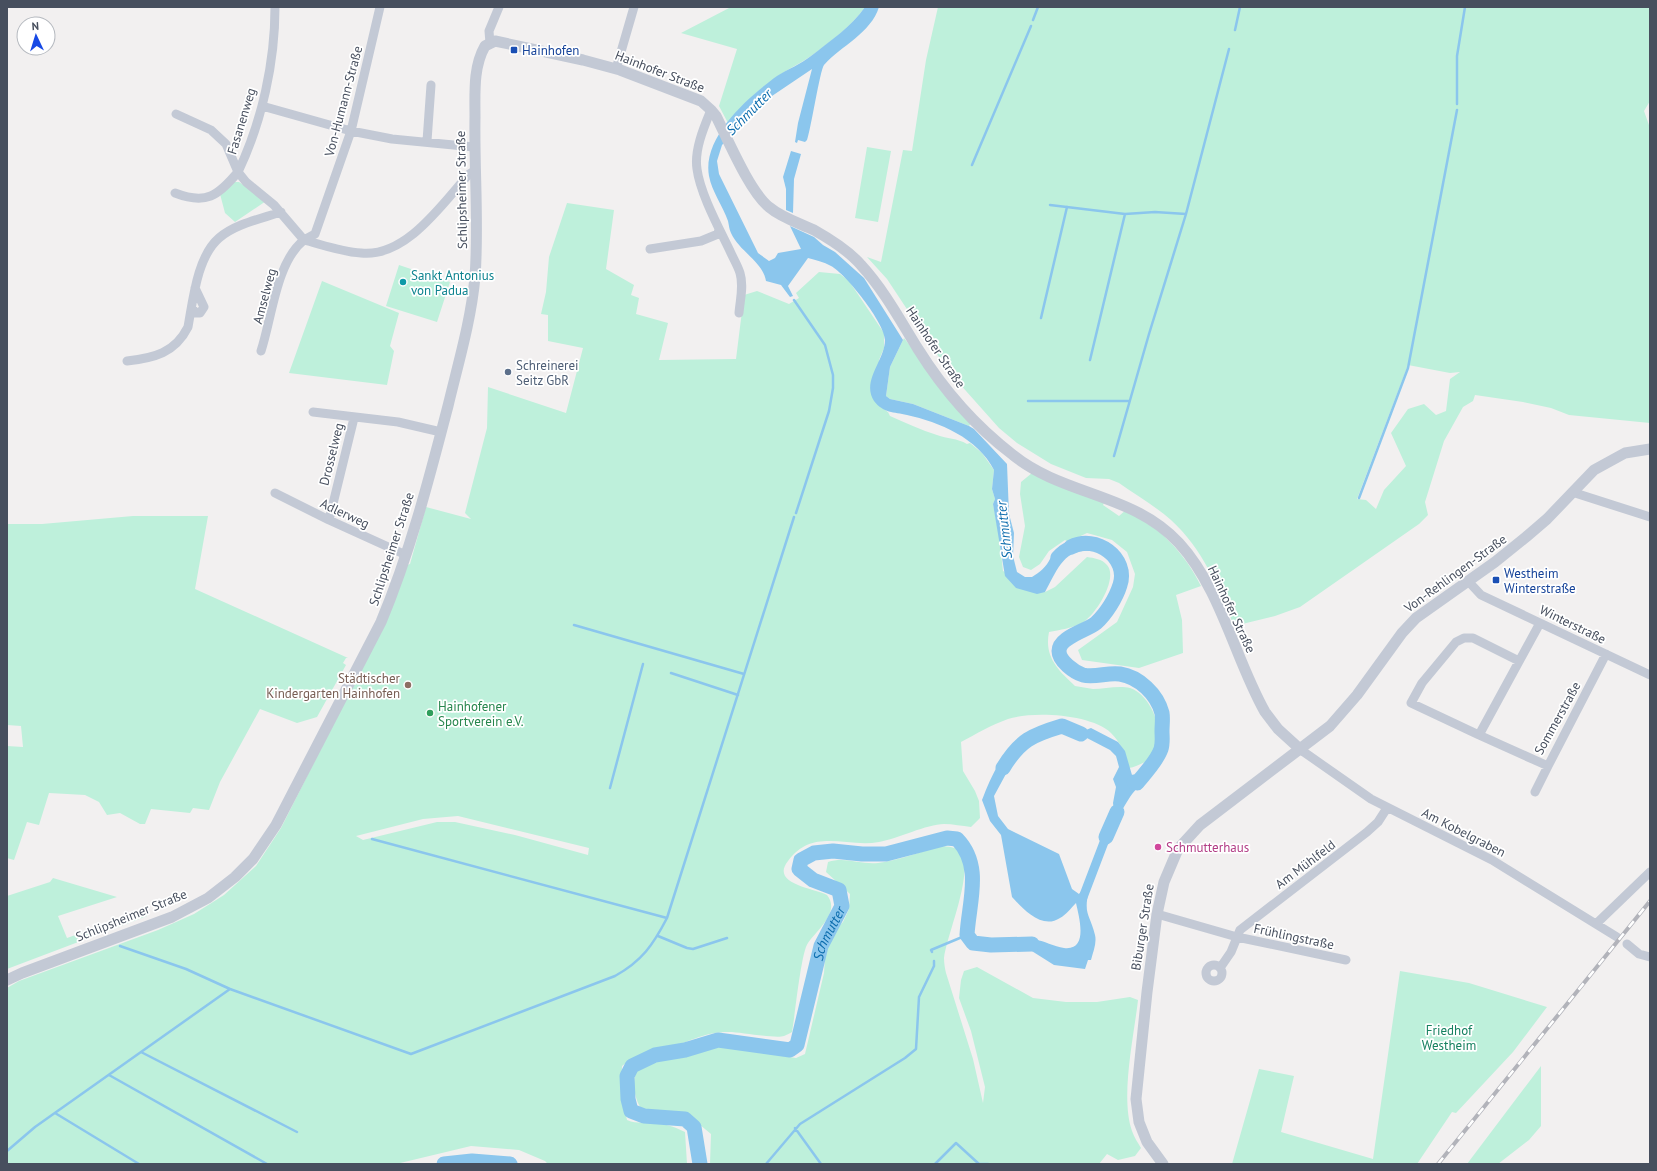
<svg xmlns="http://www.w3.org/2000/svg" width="1657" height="1171" font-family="'PT Sans',sans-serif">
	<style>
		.green { fill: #bef0db; fill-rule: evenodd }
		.water { fill: #8bc6ed }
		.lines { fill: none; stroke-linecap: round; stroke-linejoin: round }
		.stream { stroke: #8bc6ed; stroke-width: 2.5 }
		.canal { stroke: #8bc6ed; stroke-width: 9 }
		.river { stroke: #8bc6ed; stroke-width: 15 }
		.minor { stroke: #c3c9d5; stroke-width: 9 }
		.tertiary { stroke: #c3c9d5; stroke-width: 11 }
		.rail-casing { stroke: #b2b3ba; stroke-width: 4 }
		.rail { stroke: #fff; stroke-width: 2.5; stroke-dasharray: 8; stroke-linecap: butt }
		.transit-dot { fill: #1a4fb4; stroke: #fff; stroke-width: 1.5 }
		.culture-dot { fill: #0f9aa8; stroke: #fff; stroke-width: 1.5 }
		.service-dot { fill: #5c6f8a; stroke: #fff; stroke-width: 1.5 }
		.education-dot { fill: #8d6e63; stroke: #fff; stroke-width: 1.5 }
		.leisure-dot { fill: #2e9e5b; stroke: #fff; stroke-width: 1.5 }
		.hotel-dot { fill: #d1479c; stroke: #fff; stroke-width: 1.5 }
		.labels { text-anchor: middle; stroke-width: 3.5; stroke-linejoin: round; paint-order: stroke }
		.transit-label { font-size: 13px; fill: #164399; stroke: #fff; text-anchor: start }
		.street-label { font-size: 13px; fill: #474f5e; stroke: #fff }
		.culture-label { font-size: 13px; fill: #0d838f; stroke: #fff; text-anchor: start }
		.service-label { font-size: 13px; fill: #4e5e75; stroke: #fff; text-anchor: start }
		.education-label { font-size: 13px; fill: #785e54; stroke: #fff; text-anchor: end }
		.leisure-label { font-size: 13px; fill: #27864d; stroke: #fff; text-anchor: start }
		.hotel-label { font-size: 13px; fill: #b23c85; stroke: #fff; text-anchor: start }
		.park-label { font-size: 13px; fill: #168160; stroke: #fff }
		.water-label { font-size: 14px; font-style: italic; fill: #0b6cad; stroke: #fff }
	</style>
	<rect width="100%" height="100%" fill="#f2f0f0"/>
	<path class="green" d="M 731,7 L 865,7 C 852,26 829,43 811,56 C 800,64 787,69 777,77 C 758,90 742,105 728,123 L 719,106 L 737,49 L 681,33 Z
		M 938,7 L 1650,7 L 1650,101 L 1644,111 L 1650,128 L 1650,423 L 1569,415 L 1551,408 L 1523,402 L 1475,395 L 1473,401 L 1463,407 L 1444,441 L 1425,502 L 1428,515 L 1419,524 L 1300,607 L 1275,616 L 1234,626 C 1219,588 1202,548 1171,520 C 1155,506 1136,495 1119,483 L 1109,479 L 1086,478 L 1051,464 L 1017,443 L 999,428 L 958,382 L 936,353 L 887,279 L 867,257 L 881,262 L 903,150 L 912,151 L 926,60 ZM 1408,365 L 1450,373 L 1460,372 L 1450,379 L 1446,411 L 1436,415 L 1424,404 L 1408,409 L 1391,433 L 1406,466 L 1384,490 L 1376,509 L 1366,500 L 1357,499 Z
		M 867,147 L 891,151 L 878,222 L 855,218 Z
		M 234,182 L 239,182 L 266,201 L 235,222 L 225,213 L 220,194 Z
		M 567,203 L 614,210 L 606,269 L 634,285 L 631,295 L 639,298 L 636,314 L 668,323 L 659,360 L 736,359 L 744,295 L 757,291 L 789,304 L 799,298 L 796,293 L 819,272 L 840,274 L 849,281 L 884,333 L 884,348 L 879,360 L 881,407 L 888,412 L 890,416 C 906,423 921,430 937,435 C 947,439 957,438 967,444 L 970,443 L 982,453 L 994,470 L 992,489 L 995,499 L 993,504 L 999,535 L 1003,571 L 1045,592 L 1055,587 L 1087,557 C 1094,558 1102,559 1107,565 C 1119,578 1095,616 1082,623 C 1072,628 1060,630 1049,632 C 1044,657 1058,670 1075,686 C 1081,687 1087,688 1093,689 C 1104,689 1119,685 1130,688 C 1150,695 1162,725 1158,745 C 1156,758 1140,766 1129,768 C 1126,755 1121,743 1111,733 C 1091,714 1033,711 1008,719 C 991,725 976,734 961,742 L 963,771 L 975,791 L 979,801 L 980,818 L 971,827 C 962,826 953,824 944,824 C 927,824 897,839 879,842 C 846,848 813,827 788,861 C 770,884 813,888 827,895 C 841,912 816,931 808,943 C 801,952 795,1016 792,1032 C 790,1033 787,1035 784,1036 C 776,1039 741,1032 729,1032 C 703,1032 693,1041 670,1047 C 652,1052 637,1053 622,1066 L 621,1093 L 627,1120 C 635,1124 641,1122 649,1123 C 663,1123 673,1126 685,1132 L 687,1164 L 548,1164 L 545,1161 L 519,1150 L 471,1146 L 396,1164 L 7,1164 L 7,988 L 19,981 L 158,930 L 194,914 L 224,895 L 256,866 L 281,828 L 360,671 L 407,565 L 410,564 L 426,507 L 471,519 L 465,513 L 487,428 L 488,387 L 566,413 L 583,348 L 548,341 L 548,315 L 541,314 L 546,292 L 549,257 ZM 458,816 L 589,848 L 588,855 L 515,835 L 455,822 L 437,822 L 363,840 L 356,836 L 423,819 Z
		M 399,265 L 450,282 L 437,322 L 386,306 Z
		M 322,281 L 399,313 L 390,346 L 394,351 L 387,385 L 289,373 Z
		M 904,338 L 971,423 L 969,426 L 913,404 L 890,399 L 886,396 L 890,367 Z
		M 1032,473 L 1105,501 L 1103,505 L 1119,516 L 1127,509 C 1159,527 1185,553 1201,586 L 1176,595 L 1182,620 L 1183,653 L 1139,668 L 1082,660 L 1078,650 L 1117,622 L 1133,587 L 1135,574 L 1127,552 L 1112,540 L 1087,533 L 1068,542 L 1065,540 L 1049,551 L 1040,564 L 1031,570 L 1023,567 L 1019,557 L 1025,526 L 1020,494 L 1021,482 Z
		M 133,516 L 208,516 L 195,589 L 348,658 L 346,658 L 343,663 L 346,665 L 317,717 L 297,723 L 260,709 L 220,782 L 209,810 L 193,808 L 190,813 L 151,809 L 145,824 L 140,824 L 120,813 L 107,815 L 99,802 L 85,795 L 49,793 L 39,825 L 27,822 L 14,860 L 7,858 L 7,746 L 23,747 L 21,726 L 7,725 L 7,524 L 42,524 Z
		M 941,846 C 948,847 956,846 961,853 C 974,873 947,934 944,958 C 944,963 945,969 946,973 L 973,1059 L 983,1103 L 985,1087 L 971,1031 L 959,998 L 961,980 L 964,971 L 977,967 L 1033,998 L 1066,1002 L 1097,1002 L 1130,997 L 1138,1000 C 1134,1036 1120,1097 1132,1131 C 1134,1137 1138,1143 1141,1148 L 1135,1156 L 1118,1160 L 1107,1154 L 1099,1164 L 710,1164 L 711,1134 L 688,1115 L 642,1110 C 634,1098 631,1081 638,1067 L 719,1046 L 796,1058 L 805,1054 L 824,973 L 826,943 L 833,932 L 843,922 L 849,909 L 850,894 L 826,872 L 828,862 C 845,856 861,865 878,863 C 899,860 920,852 941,846 Z
		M 53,878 L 117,897 L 58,916 L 67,938 L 146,910 L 147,916 L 7,969 L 7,896 L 50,882 Z
		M 1400,971 L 1469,983 L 1547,1007 L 1513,1052 L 1456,1113 L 1452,1112 L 1417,1164 L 1232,1164 L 1259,1069 L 1294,1076 L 1281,1132 L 1373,1159 Z
		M 1541,1066 L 1541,1126 L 1529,1140 L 1498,1164 L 1467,1164 Z"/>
	<path class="water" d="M 865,7 L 879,7 C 871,33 841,46 824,65 C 820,70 811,129 807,140 L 805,142 L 798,140 L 797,143 L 795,142 L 798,123 L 812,69 L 769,98 L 722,145 L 717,161 L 719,174 L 758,253 L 769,261 L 775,258 L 778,253 L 801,249 L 790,226 L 814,237 L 823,245 L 835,252 L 864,278 L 903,340 L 890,367 L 886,396 L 890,399 L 913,404 L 969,426 L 974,429 L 1007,464 L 1009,514 L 1014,533 L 1013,556 L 1017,572 L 1025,577 L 1032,577 C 1039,573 1047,566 1050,559 C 1051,556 1050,556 1052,553 C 1061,542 1076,537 1089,537 L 1092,551 C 1063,548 1057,571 1045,592 L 1037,594 L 1016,588 L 1005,576 L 993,504 L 995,499 L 992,489 L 994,470 C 978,438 939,422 907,415 C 894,412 883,413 874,401 C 861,381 885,360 885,340 C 885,323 846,274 831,266 C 824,262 815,260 808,258 L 788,286 L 793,296 L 790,297 L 781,285 L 766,281 C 763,262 739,251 731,233 C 729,229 729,225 728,221 C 723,206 712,192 709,176 C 702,137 748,97 777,76 C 788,69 801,64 811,56 C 829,42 852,26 865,7 Z
		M 791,151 L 801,154 L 794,179 L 793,213 L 786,210 L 786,189 L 783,177 Z
		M 1062,726 L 1083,731 L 1091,728 L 1118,742 L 1125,751 L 1132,775 L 1138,775 L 1138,772 L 1147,770 L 1148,772 C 1146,781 1135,789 1130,797 C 1122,809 1118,820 1109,830 L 1110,817 L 1114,811 L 1113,803 L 1116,787 L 1113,779 L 1119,767 L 1116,756 L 1110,750 L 1085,737 L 1075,738 L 1064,733 Z
		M 1014,750 L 1007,772 L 994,796 L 998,816 L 1008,829 L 1059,854 L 1072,889 L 1079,894 L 1084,888 L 1089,890 C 1083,915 1090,914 1095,935 C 1097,943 1093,952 1091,960 L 1088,960 L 1085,969 L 1054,965 L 1027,948 L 1012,944 C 1019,943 1027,940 1034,940 C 1044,940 1054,947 1064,948 C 1089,951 1079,917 1076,903 C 1071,908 1066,915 1060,918 C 1042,930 1023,909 1012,897 L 1001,835 L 990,821 L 982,800 C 988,785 998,757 1014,750 Z"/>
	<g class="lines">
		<path class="stream" d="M 1033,20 L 1038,7
			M 1235,30 L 1240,7
			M 1457,104 L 1457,56 L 1465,7
			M 972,165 L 1031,26
			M 1050,205 L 1125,214 L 1155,212 L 1186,214
			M 794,300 L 825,345 L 833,375 L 833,388 L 829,411 L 796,513
			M 1041,318 L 1067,207
			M 1090,360 L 1125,214
			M 1028,401 L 1129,401
			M 1114,456 L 1149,334 L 1186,214 L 1229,49
			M 1359,498 L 1408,368 L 1457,110
			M 574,625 L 744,674
			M 671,673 L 738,695
			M 610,788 L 643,664
			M 372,839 L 667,918
			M 658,936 L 687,948 L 693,949 L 727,938
			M 120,946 L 186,969 L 230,989
			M 932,952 L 931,950 L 967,935
			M 141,1052 L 297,1132
			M 109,1075 L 267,1164
			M 55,1113 L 139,1164
			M 795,1128 L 821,1164
			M 7,1151 L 35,1127 L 230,989 L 411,1054 L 615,976 C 642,961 653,945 667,918 L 794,517
			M 766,1164 L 800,1124 L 905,1058 L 916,1049 L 919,997 L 934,966 L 934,961
			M 935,1164 L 956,1143 L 979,1164 L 988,1164"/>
		<path class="canal" d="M 1082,900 L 1106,837"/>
		<g class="river">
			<path d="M 1071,547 C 1096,534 1129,558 1120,585 C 1116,598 1106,614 1096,623 C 1086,631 1059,637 1059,651 C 1059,661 1074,672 1083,675 C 1095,678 1108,672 1120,674 C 1139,677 1157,694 1162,713 C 1163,718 1162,725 1162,731 C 1162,737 1163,743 1161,749 C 1157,761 1145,773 1137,783 L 1134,782"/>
			<path d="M 1003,768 C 1020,740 1032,735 1062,726 L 1081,734"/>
			<path d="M 1106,837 L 1117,812"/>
			<path d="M 444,1164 L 472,1161 L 510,1164"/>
			<path id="s1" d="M 700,1164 L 694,1127 L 685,1119 L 644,1116 L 631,1111 L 628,1099 L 627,1076 L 632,1066 L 655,1055 L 685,1050 L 718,1040 L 790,1050 L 797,1045 L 821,946 L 842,906 L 839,890 L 813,880 L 799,869 L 801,860 L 814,853 L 833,851 L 862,854 L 886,854 L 947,838 L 957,839 C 983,866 969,901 967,935 L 973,943 L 991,945 L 1032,944"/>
		</g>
		<path class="minor" d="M 275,7 C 275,62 262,122 238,172 L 246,182 L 274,205 L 304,240 L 315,234 L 351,131 L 380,7
			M 490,43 L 489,31 L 499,7
			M 616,69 L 634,7
			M 262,106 L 351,131 L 392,139 L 474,147
			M 711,110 C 704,127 694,150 697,169 C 700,193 719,228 730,251 C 733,258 738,266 740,273 C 744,286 740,300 739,313
			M 427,141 L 431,85
			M 175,193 C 206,205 218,196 238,172 L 226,144 L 211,130 L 176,114
			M 650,249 L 701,241 L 718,234 L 719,229
			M 192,308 L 196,313 L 200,313 L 204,307 L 195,288
			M 261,351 C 272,318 276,262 304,240 C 323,245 342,252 361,253 C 406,258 443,203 469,174 L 474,171
			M 127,361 C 154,358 175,353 188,327 C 193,300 197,257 219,238 C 235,224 260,219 281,212
			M 313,412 L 398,422 L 441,432
			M 1572,492 L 1650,517
			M 275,493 L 329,520 L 406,555
			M 329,520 L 354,418
			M 1468,581 L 1481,595 L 1650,675
			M 1540,623 L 1479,735 L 1548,766 L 1606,654
			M 1479,735 L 1411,703 L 1422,683 L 1456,642 L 1464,638 L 1473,638 L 1519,661
			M 1301,750 L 1371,799 L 1492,860 L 1617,937
			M 1535,792 L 1548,766
			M 1157,914 L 1237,937 L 1346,960
			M 1597,923 L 1650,872
			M 1627,944 L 1639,954 L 1650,957
			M1206 973a8 8 0 1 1 16 0a8 8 0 1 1-16 0Z
			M 1220,968 L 1231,952 L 1240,930 L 1367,832 L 1378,822 L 1387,808"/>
		<path class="tertiary" d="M 7,980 L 22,973 L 172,917 L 208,898 L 235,877 L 253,859 L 276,825 L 381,622 C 410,553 429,479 448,406 C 458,364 471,321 475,277 C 479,224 474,170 475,117 C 475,93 473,67 485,46 L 495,41 L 583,60 L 620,70 L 701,101 L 711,110 L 716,116 C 728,140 750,192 769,207 C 782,218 799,223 814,230 C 830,239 849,251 861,265 C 884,290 900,320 918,349 C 943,389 975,426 1013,455 C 1064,496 1133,493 1179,543 C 1221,589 1235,659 1265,712 L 1278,729 L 1301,750
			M 1163,1164 L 1147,1142 L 1139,1122 L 1136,1099 L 1147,992 L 1157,914 L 1164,882 L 1178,849 L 1200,825 L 1330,726 L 1357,695 L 1402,633 L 1416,618 L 1495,562 L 1526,537 L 1547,519 L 1594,470 L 1625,453 L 1650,449"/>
		<g class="rail-casing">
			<path id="rail" d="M 1438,1164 L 1650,901"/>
		</g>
		<use href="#rail" class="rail"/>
	</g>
	<g class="transit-dot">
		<rect x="510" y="46" width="8" height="8" rx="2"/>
		<rect x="1492" y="576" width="8" height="8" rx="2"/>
	</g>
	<circle class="culture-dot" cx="403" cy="282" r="4"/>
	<circle class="service-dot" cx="508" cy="372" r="4"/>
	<circle class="education-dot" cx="408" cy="685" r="4"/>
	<circle class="leisure-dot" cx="430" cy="713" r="4"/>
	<circle class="hotel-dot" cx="1158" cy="847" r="4"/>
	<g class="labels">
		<g class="transit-label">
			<text x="522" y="55">Hainhofen</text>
			<text x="1504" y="578">Westheim<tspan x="1504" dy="15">Winterstraße</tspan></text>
		</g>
		<g class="street-label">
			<text transform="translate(660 71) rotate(21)" y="5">Hainhofer Straße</text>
			<text transform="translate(343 101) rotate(-75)" y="5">Von-Humann-Straße</text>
			<text transform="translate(241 121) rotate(-73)" y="5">Fasanenweg</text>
			<text transform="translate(461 190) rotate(-91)" y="5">Schlipsheimer Straße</text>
			<text transform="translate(264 296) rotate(-75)" y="5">Amselweg</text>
			<text transform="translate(936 347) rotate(56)" y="5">Hainhofer Straße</text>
			<text transform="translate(331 454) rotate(-76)" y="5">Drosselweg</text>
			<text transform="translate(345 513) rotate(25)" y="5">Adlerweg</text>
			<text transform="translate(391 549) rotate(-72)" y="5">Schlipsheimer Straße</text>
			<text transform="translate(1455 573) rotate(-36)" y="5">Von-Rehlingen-Straße</text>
			<text transform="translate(1232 609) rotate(65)" y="5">Hainhofer Straße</text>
			<text transform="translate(1573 624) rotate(26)" y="5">Winterstraße</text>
			<text transform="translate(1557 718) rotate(-61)" y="5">Sommerstraße</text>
			<text transform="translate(1464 832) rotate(27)" y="5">Am Kobelgraben</text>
			<text transform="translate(1305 864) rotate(-37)" y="5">Am Mühlfeld</text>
			<text transform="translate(131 915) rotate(-22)" y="5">Schlipsheimer Straße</text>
			<text transform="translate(1142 927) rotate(-81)" y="5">Biburger Straße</text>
			<text transform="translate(1294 936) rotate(12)" y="5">Frühlingstraße</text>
		</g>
		<g class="culture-label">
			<text x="411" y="280">Sankt Antonius<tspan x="411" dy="15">von Padua</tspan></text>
		</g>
		<g class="service-label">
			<text x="516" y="370">Schreinerei<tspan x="516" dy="15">Seitz GbR</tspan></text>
		</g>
		<g class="education-label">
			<text x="400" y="683">Städtischer<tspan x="400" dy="15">Kindergarten Hainhofen</tspan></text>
		</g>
		<g class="leisure-label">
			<text x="438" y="711">Hainhofener<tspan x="438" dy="15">Sportverein e.V.</tspan></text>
		</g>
		<g class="hotel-label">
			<text x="1166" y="852">Schmutterhaus</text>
		</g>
		<g class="park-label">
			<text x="1449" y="1035">Friedhof<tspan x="1449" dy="15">Westheim</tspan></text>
		</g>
		<g class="water-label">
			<text transform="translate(749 112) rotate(-45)" y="5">Schmutter</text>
			<text transform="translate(1004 530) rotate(-96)" y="5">Schmutter</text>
			<text dy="5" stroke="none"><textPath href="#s1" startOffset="439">Schmutter</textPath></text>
		</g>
	</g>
	<rect width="1657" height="1171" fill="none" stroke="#474f5e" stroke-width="16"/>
	<g transform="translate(36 36) rotate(356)"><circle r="19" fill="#ffffff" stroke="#b5b9bf"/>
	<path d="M0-3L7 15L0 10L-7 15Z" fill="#1749e5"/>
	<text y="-6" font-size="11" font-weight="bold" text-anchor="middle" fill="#474f5e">N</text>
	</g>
</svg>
